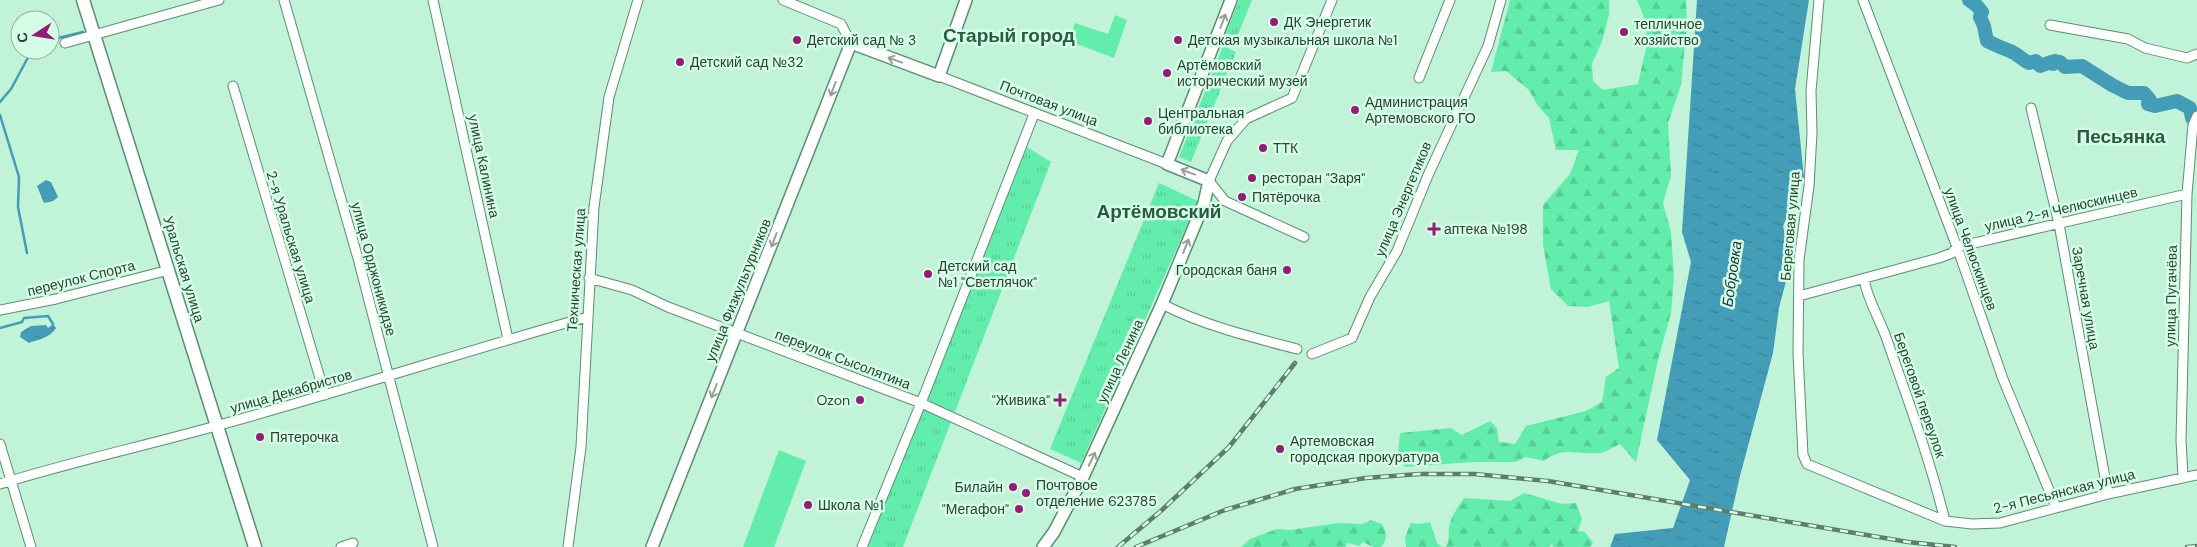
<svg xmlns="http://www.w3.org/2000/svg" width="2197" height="547" font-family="'DM Sans',sans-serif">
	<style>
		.forest { fill: url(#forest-firs) }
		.park { fill: url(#park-tufts) }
		.pitch { fill: #62edac }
		.water { fill: url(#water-ripples) }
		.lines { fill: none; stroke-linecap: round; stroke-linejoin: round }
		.stream { stroke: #449db7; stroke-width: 2.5 }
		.river { stroke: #449db7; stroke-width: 14 }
		.minor-casing { stroke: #5d8d73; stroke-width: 11 }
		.tertiary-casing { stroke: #5d8d73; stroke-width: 14 }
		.secondary-casing { stroke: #5d8d73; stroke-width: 15 }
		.minor { stroke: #fff; stroke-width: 9 }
		.tertiary { stroke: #fff; stroke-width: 11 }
		.secondary { stroke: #fff; stroke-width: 12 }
		.rail-casing { stroke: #5f7d6d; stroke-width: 4.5 }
		.rail { stroke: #d5fee7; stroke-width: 2.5; stroke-dasharray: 8; stroke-linecap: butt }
		.oneway { stroke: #96a09a }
		.poi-dot { fill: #941b77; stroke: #d5fee7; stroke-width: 2 }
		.labels { text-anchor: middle; stroke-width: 5; stroke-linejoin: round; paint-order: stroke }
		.poi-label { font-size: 14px; fill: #2d4136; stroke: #d5fee7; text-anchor: start }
		.street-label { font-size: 14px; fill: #2d4136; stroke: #d5fee7 }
		.water-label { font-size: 15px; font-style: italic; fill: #17323b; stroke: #d5fee7 }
		.district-label { font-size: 19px; font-weight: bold; fill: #2b5a43; stroke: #d5fee7 }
	</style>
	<defs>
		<pattern id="forest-firs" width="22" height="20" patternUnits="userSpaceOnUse" patternTransform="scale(1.25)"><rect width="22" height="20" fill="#62edac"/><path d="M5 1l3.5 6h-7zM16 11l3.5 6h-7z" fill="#55cc95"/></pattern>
		<pattern id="park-tufts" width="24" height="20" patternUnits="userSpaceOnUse" patternTransform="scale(1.25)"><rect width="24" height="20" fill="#62edac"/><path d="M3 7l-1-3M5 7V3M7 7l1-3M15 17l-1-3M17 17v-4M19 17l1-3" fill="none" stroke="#55cc95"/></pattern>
		<pattern id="water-ripples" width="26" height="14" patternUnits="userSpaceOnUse" patternTransform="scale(1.25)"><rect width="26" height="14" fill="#449db7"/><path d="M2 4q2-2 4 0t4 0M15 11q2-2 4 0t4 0" fill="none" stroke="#398296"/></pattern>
	</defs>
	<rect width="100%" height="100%" fill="#c0f3d7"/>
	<path class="forest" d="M 1510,0 L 1609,0 L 1609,15 L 1602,41 L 1592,64 L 1593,81 L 1603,90 L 1638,84 L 1647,44 L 1646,22 L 1637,0 L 1686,0 L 1687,24 L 1681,85 L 1668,123 L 1671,176 L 1663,203 L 1671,232 L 1674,278 L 1671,313 L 1658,360 L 1636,462 L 1620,444 C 1613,447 1605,453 1598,453 C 1576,455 1563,446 1544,461 L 1526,457 L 1515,462 L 1473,462 L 1405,467 L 1398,453 L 1400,433 L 1451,428 L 1462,435 L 1490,421 L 1497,428 L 1499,442 L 1515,444 L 1526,426 L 1586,411 L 1602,402 L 1606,377 L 1619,368 L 1609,301 L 1588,307 L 1568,306 L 1551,289 L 1543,245 L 1543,205 L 1570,174 L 1579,150 L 1556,150 L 1549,118 L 1538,106 L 1529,90 L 1506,71 L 1491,72 Z
		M 1524,493 L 1562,504 L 1576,503 L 1582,519 L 1578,531 L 1585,532 L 1593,543 L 1590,547 L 1553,547 L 1552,544 L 1549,547 L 1446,547 C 1450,540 1448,534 1449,527 C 1451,516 1458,507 1464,498 L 1510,501 Z
		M 1371,520 L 1382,524 C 1387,533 1388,539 1381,547 L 1373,547 L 1363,542 L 1359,546 L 1348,543 L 1345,547 L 1241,547 L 1250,539 L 1277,529 L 1290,530 L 1338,523 L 1362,524 Z
		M 1430,522 L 1437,543 L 1442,547 L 1406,547 L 1405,537 L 1411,523 L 1419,524 Z"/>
	<path class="park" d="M 1239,0 L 1252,0 L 1237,37 L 1226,33 Z
		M 1223,46 L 1236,52 L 1191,162 L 1179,157 Z
		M 1027,147 L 1051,162 L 903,547 L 868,547 Z
		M 1159,183 L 1198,201 L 1081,463 L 1050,449 Z"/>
	<path class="pitch" d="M 1115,15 L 1127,20 L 1114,58 L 1069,41 L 1075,23 L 1108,34 Z
		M 779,450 L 806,461 L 774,547 L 743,547 Z"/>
	<path class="water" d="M 1697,0 L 1809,0 L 1795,89 L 1804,178 L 1783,226 L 1791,262 L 1779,308 L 1773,353 L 1740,476 L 1724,547 L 1610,547 L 1615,534 L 1673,528 L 1690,480 L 1657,440 L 1691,262 L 1682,232 Z
		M 46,180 L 51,182 L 58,197 L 53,201 L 44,203 L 37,186 Z
		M 53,324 L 56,328 C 50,338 39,339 29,343 L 20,337 L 21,332 L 31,326 L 46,325 L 48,328 Z"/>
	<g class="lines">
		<path class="stream" d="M 50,40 L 83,32
			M 0,102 L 11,89 L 32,50
			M 0,115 L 19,177 L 18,207 L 27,253
			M 0,328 L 22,322 L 24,318 L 48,316 L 53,324"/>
		<path class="river" d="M 1969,0 L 1977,6 L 1982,12 L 1980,17 L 1984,26 L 1987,41 C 1995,45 2002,48 2010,51 C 2016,53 2023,60 2029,63 L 2036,61 L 2040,66 L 2051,62 L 2053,64 L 2055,61 L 2060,62 L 2065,67 L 2082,66 L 2112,85 L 2128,93 L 2144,93 L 2150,100 L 2148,104 L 2155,106 L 2177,101 L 2190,108 L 2192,118 L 2197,121"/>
		<g class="minor-casing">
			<path id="minor" d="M 284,0 L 359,262 L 433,547
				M 433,0 L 508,339
				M 783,0 L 841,24 L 851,43
				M 1819,0 L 1811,91 L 1812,133 L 1809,186 L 1799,260 L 1798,353 L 1803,455 L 1807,464 L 1945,521 L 1972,524 L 2000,523 L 2108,494 L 2197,475
				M 1863,0 L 1957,247 L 2003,379 L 2056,507
				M 2050,25 L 2128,39 L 2145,48 L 2187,58 L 2197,54
				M 65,43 L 219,0
				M 939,76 L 1167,164
				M 1419,78 L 1450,0
				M 233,86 L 325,395
				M 2031,108 L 2059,224 L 2108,494
				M 1304,237 L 1225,201 L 1209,181 L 1227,141 L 1246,119 L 1292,98 L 1332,0
				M 589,278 L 632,290 L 668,307 L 921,403 L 1083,477
				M 1864,280 C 1868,300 1879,318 1886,337 C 1907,397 1930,459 1945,521
				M 1799,296 L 1939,258 L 1952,253 L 1957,247 L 2187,194
				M 1162,304 C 1205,326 1251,337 1297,349
				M 0,310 L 56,299 L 169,270
				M 1312,354 L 1352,338 L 1370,297 L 1397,251 L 1429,173 L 1488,46 L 1501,0
				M 0,444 L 31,547
				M 2183,477 L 2181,440 L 2187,194 L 2193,125 L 2197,116
				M 0,484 C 71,462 144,446 216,426 C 340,392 463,352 587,317
				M 341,547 L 353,543
				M 568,547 L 581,447 L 594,207 L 609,97 L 638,0
				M 862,547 L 921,403 L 1034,114"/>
		</g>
		<g class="tertiary-casing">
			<path id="tertiary" d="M 652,547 L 851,43 L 939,76 L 966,0
				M 1043,547 L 1054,532 L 1083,477 L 1162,304 L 1204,203 L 1209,181 L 1167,164 L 1231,0"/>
		</g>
		<g class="secondary-casing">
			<path id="secondary" d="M 83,0 L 255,547"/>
		</g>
		<use href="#minor" class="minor"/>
		<use href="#tertiary" class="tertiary"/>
		<use href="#secondary" class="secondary"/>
		<g class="rail-casing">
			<path id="rail" d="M 1118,547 L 1162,510 L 1229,447 L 1295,363
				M 1136,547 L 1225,510 L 1295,489 L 1366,478 L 1419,474 L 1474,474 L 1548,481 L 1908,542 L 1955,547
				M 2187,547 L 2197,546"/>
		</g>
		<use href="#rail" class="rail"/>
	</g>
	<defs><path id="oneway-shaft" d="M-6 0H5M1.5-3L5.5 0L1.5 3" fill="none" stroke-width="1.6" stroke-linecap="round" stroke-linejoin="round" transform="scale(1.25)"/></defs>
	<g class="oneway">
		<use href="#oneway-shaft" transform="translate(1223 21) rotate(-69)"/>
		<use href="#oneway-shaft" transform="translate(895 60) rotate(-160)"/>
		<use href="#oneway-shaft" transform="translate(833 89) rotate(111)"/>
		<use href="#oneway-shaft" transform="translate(1188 172) rotate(-159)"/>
		<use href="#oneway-shaft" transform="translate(774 240) rotate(111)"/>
		<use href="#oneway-shaft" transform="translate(1186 246) rotate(-68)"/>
		<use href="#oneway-shaft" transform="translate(714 391) rotate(112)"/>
		<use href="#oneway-shaft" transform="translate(1092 459) rotate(-65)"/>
	</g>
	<g class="poi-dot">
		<circle cx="1274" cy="22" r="5"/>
		<circle cx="1624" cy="32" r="5"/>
		<circle cx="797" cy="40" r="5"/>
		<circle cx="1178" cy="40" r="5"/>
		<circle cx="680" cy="62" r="5"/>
		<circle cx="1167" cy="73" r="5"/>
		<circle cx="1355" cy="110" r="5"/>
		<circle cx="1148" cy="121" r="5"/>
		<circle cx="1263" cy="148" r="5"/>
		<circle cx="1252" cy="178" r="5"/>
		<circle cx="1242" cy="197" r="5"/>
		<path d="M1431.5 221.5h5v5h5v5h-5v5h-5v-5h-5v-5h5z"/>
		<circle cx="1287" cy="270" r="5"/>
		<circle cx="928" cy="274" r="5"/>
		<circle cx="860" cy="400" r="5"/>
		<path d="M1057.5 392.5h5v5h5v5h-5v5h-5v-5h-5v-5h5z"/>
		<circle cx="260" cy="437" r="5"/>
		<circle cx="1280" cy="449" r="5"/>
		<circle cx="1013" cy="487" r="5"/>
		<circle cx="1026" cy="493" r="5"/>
		<circle cx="808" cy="505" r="5"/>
		<circle cx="1019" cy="509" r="5"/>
	</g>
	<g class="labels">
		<g class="poi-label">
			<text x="1284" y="27">ДК Энергетик</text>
			<text x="1634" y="29">тепличное<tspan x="1634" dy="16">хозяйство</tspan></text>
			<text x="807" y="45">Детский сад № 3</text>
			<text x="1188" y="45">Детская музыкальная школа №1</text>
			<text x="690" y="67">Детский сад №32</text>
			<text x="1177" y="70">Артёмовский<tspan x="1177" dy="16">исторический музей</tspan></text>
			<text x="1365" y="107">Администрация<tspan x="1365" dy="16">Артемовского ГО</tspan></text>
			<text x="1158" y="118">Центральная<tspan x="1158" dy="16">библиотека</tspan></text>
			<text x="1273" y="153">ТТК</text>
			<text x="1262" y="183">ресторан "Заря"</text>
			<text x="1252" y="202">Пятёрочка</text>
			<text x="1444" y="234">аптека №198</text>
			<text x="938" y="271">Детский сад<tspan x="938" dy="16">№1 "Светлячок"</tspan></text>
			<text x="1277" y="275" text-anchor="end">Городская баня</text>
			<text x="850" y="405" text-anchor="end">Ozon</text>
			<text x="1050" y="405" text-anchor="end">"Живика"</text>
			<text x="270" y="442">Пятерочка</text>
			<text x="1290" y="446">Артемовская<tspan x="1290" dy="16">городская прокуратура</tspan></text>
			<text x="1036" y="490">Почтовое<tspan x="1036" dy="16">отделение 623785</tspan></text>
			<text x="1003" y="492" text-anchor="end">Билайн</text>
			<text x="818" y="510">Школа №1</text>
			<text x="1009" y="514" text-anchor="end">"Мегафон"</text>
		</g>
		<g class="street-label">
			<text transform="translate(1049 103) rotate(21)" y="5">Почтовая улица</text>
			<text transform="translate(484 166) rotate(78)" y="5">улица Калинина</text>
			<text transform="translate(1403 199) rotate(-67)" y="5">улица Энергетиков</text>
			<text transform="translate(2061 209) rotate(-13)" y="5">улица 2-я Челюскинцев</text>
			<text transform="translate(1790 226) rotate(-85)" y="5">Береговая улица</text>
			<text transform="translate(291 237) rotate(73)" y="5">2-я Уральская улица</text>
			<text transform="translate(1971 249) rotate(70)" y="5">улица Челюскинцев</text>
			<text transform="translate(184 269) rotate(73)" y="5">Уральская улица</text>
			<text transform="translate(374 269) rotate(75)" y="5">улица Орджоникидзе</text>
			<text transform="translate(576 270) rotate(-86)" y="5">Техническая улица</text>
			<text transform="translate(81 278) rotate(-14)" y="5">переулок Спорта</text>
			<text transform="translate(738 290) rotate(-68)" y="5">улица Физкультурников</text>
			<text transform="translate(2171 296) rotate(-89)" y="5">улица Пугачёва</text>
			<text transform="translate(2086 298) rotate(80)" y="5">Заречная улица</text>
			<text transform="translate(843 359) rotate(21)" y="5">переулок Сысолятина</text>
			<text transform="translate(1120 361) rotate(-65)" y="5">улица Ленина</text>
			<text transform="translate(291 391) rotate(-16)" y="5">улица Декабристов</text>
			<text transform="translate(1920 395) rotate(71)" y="5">Береговой переулок</text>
			<text transform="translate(2064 491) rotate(-14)" y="5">2-я Песьянская улица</text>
		</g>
		<g class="water-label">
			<text transform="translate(1732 274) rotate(-82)" y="5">Бобровка</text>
		</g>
		<g class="district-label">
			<text x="1009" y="42">Старый город</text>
			<text x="2121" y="143">Песьянка</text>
			<text x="1159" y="218">Артёмовский</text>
		</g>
	</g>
	<g transform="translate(35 35) rotate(258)"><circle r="24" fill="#d5fee7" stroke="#92b2a0"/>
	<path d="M0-4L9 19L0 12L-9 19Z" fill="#941b77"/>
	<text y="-8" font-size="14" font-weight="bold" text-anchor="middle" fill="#2d4136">С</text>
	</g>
</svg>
